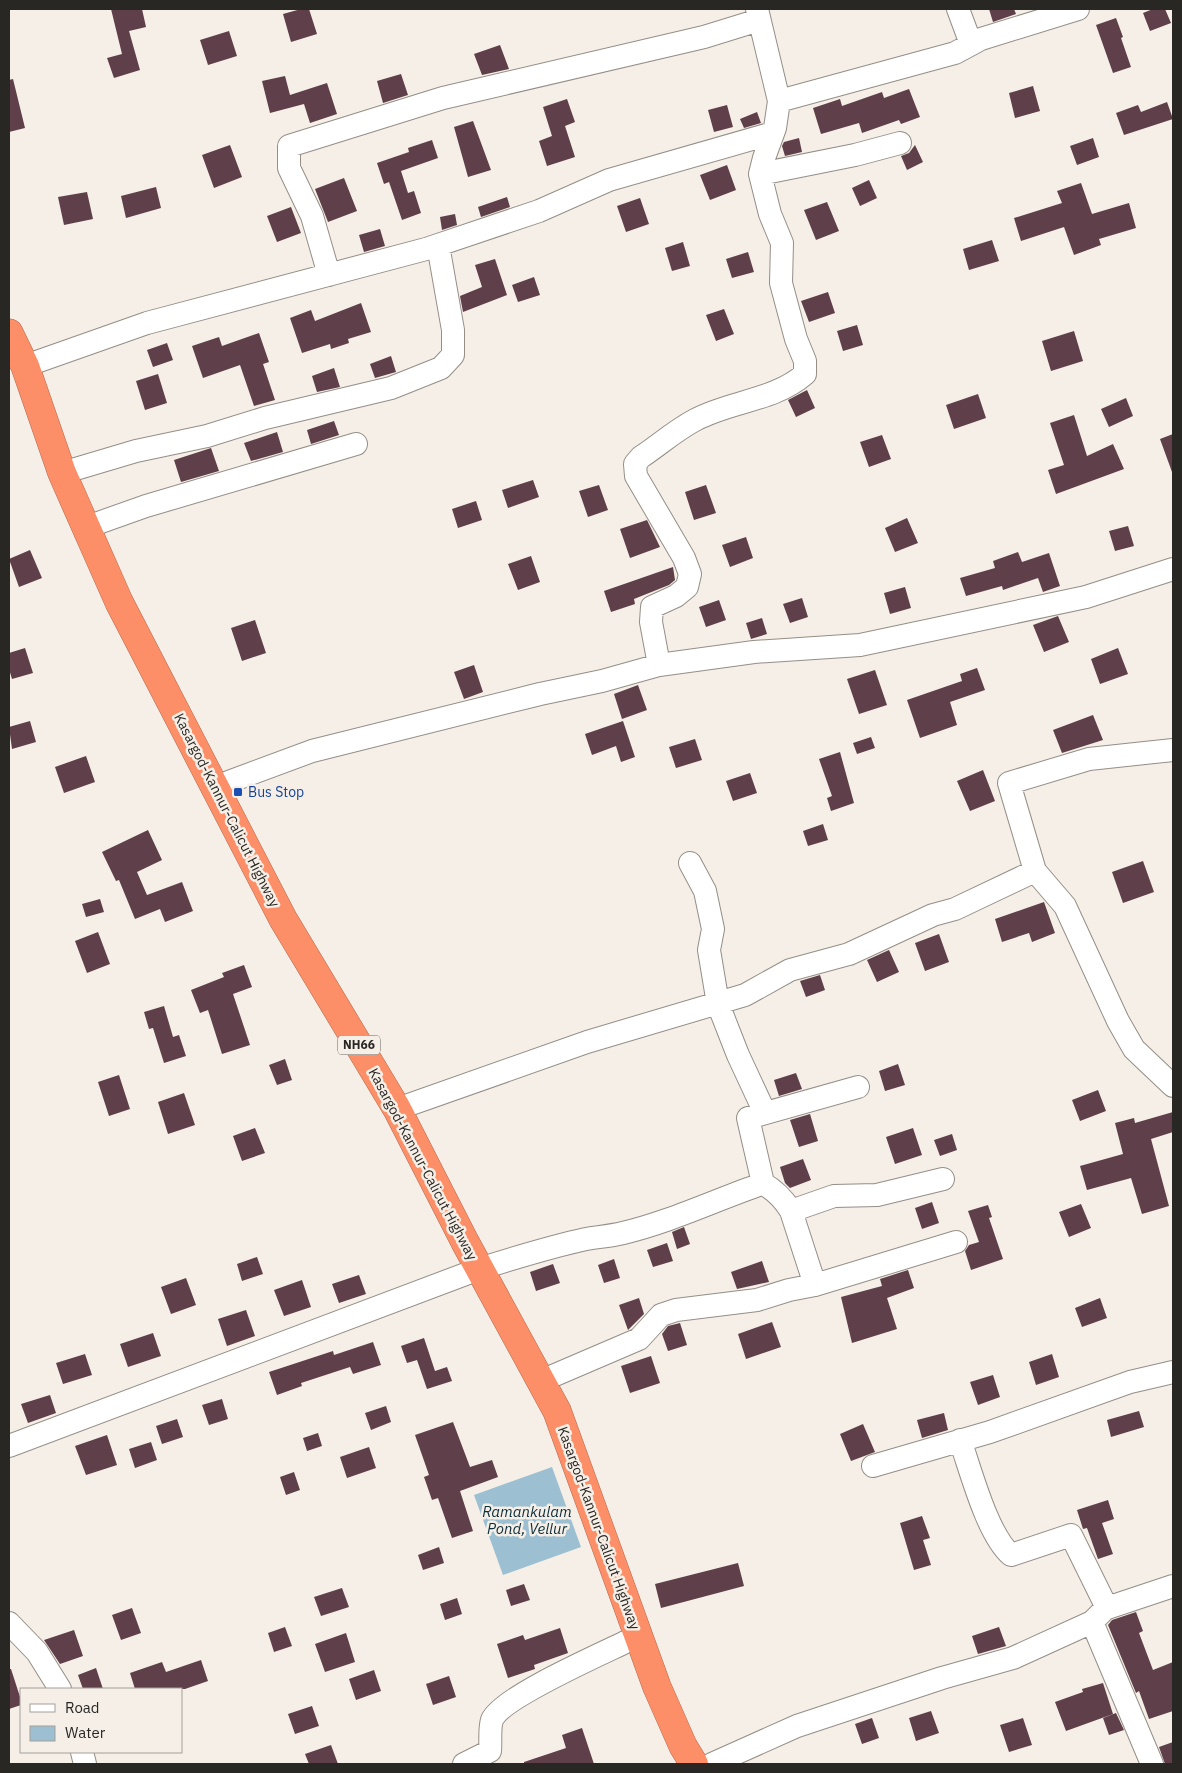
<svg xmlns="http://www.w3.org/2000/svg" width="1182" height="1773" font-family="'IBM Plex Sans',sans-serif">
	<style>
		.water { fill: #9cc0d1 }
		.building { fill: #5e3f4a }
		.lines { fill: none; stroke-linecap: round; stroke-linejoin: round }
		.minor-casing { stroke: #948e87; stroke-width: 24 }
		.highway-casing { stroke: #b36b50; stroke-width: 29 }
		.minor { stroke: #fff; stroke-width: 22 }
		.highway { stroke: #fd8f68; stroke-width: 28 }
		.transit-dot { fill: #1a4fb4; stroke: #f5efe7; stroke-width: 2 }
		.labels { text-anchor: middle; stroke-width: 5; stroke-linejoin: round; paint-order: stroke }
		.shield { fill: #f5efe7; stroke: #66635e; stroke-width: 1 }
		.shield-label { font-size: 12px; font-weight: bold; fill: #292724 }
		.transit-label { font-size: 14px; fill: #164399; stroke: #f5efe7; text-anchor: start }
		.street-label { font-size: 14px; fill: #292724; stroke: #f5efe7 }
		.water-label { font-size: 15px; font-style: italic; fill: #0c2e3b; stroke: #f5efe7 }
	</style>
	<rect width="100%" height="100%" fill="#f5efe7"/>
	<path class="water" d="M 552,1467 L 581,1547 L 503,1575 L 474,1495 Z"/>
	<path class="building" d="M 111,9 L 142,9 L 146,27 L 129,31 L 140,70 L 114,78 L 107,58 L 122,54 Z
		M 301,9 L 309,9 L 317,34 L 291,42 L 283,14 Z
		M 989,9 L 1014,9 L 1016,14 L 993,22 Z
		M 1153,9 L 1165,9 L 1171,23 L 1150,31 L 1143,13 Z
		M 1116,18 L 1123,37 L 1121,38 L 1131,67 L 1113,73 L 1096,25 Z
		M 229,31 L 237,56 L 208,65 L 200,40 Z
		M 500,45 L 509,69 L 482,75 L 474,54 Z
		M 401,74 L 408,95 L 383,103 L 377,81 Z
		M 285,76 L 290,95 L 327,83 L 337,114 L 310,123 L 304,104 L 270,113 L 262,81 Z
		M 13,79 L 25,128 L 9,132 L 9,80 Z
		M 1033,86 L 1040,111 L 1015,118 L 1009,93 Z
		M 909,89 L 920,117 L 901,124 L 899,120 L 862,133 L 859,123 L 821,134 L 813,108 L 840,99 L 842,106 L 882,92 L 884,98 Z
		M 567,99 L 575,122 L 565,126 L 575,157 L 547,166 L 539,141 L 552,136 L 543,107 Z
		M 1167,102 L 1173,119 L 1124,135 L 1116,113 L 1138,105 L 1141,112 Z
		M 727,105 L 733,127 L 714,132 L 708,110 Z
		M 757,112 L 761,123 L 744,128 L 740,119 Z
		M 473,121 L 491,170 L 468,177 L 454,127 Z
		M 799,138 L 802,152 L 785,156 L 782,146 L 784,142 Z
		M 1093,138 L 1099,157 L 1077,165 L 1070,146 Z
		M 432,140 L 438,158 L 401,171 L 408,193 L 414,191 L 421,213 L 402,220 L 389,182 L 384,184 L 377,163 L 409,152 L 408,148 Z
		M 230,145 L 242,177 L 214,188 L 202,155 Z
		M 915,145 L 923,162 L 907,170 L 901,156 L 909,153 Z
		M 727,165 L 736,190 L 710,200 L 700,175 Z
		M 344,178 L 357,211 L 328,222 L 315,189 Z
		M 869,180 L 877,198 L 860,206 L 852,188 Z
		M 1081,183 L 1092,214 L 1129,203 L 1136,228 L 1099,239 L 1101,245 L 1074,255 L 1064,227 L 1021,241 L 1014,218 L 1062,203 L 1057,191 Z
		M 156,187 L 161,208 L 126,218 L 121,196 Z
		M 87,192 L 93,219 L 64,225 L 58,197 Z
		M 507,197 L 510,207 L 481,217 L 478,207 Z
		M 640,198 L 649,224 L 626,232 L 617,206 Z
		M 827,202 L 839,231 L 816,240 L 804,210 Z
		M 291,207 L 301,233 L 277,242 L 267,216 Z
		M 455,214 L 457,225 L 442,230 L 440,217 Z
		M 380,229 L 385,246 L 364,252 L 359,235 Z
		M 992,240 L 999,261 L 969,270 L 963,249 Z
		M 683,242 L 690,266 L 672,271 L 665,248 Z
		M 748,252 L 754,272 L 732,278 L 726,259 Z
		M 495,259 L 507,295 L 463,312 L 460,296 L 482,287 L 475,265 Z
		M 534,277 L 540,295 L 518,302 L 512,285 Z
		M 828,292 L 835,313 L 809,322 L 801,301 Z
		M 361,303 L 371,332 L 348,339 L 349,343 L 331,349 L 330,344 L 302,353 L 290,318 L 311,310 L 315,321 Z
		M 724,309 L 734,334 L 716,341 L 706,315 Z
		M 857,325 L 863,345 L 843,351 L 837,331 Z
		M 1074,331 L 1083,361 L 1051,371 L 1042,341 Z
		M 259,333 L 269,362 L 263,364 L 275,400 L 254,406 L 240,365 L 203,378 L 192,346 L 219,337 L 222,346 Z
		M 167,343 L 173,360 L 153,367 L 147,350 Z
		M 391,356 L 396,372 L 375,378 L 370,364 Z
		M 334,368 L 340,387 L 317,392 L 312,376 Z
		M 158,374 L 167,403 L 145,410 L 136,381 Z
		M 807,390 L 815,408 L 796,417 L 788,400 Z
		M 978,394 L 986,418 L 954,429 L 946,405 Z
		M 1126,398 L 1133,416 L 1109,427 L 1101,409 Z
		M 1074,415 L 1087,456 L 1113,444 L 1124,469 L 1056,494 L 1048,470 L 1064,465 L 1050,423 Z
		M 334,421 L 339,435 L 311,444 L 307,430 Z
		M 277,432 L 283,452 L 251,461 L 244,443 Z
		M 1173,434 L 1173,472 L 1172,472 L 1160,439 Z
		M 882,435 L 891,459 L 869,467 L 860,442 Z
		M 211,448 L 219,471 L 181,482 L 174,460 Z
		M 533,480 L 539,497 L 508,508 L 502,490 Z
		M 599,485 L 608,510 L 588,517 L 579,491 Z
		M 706,485 L 716,513 L 694,520 L 685,492 Z
		M 476,501 L 482,520 L 458,528 L 452,509 Z
		M 907,518 L 918,543 L 895,552 L 885,528 Z
		M 647,520 L 660,547 L 630,558 L 620,529 Z
		M 1128,526 L 1134,546 L 1115,551 L 1109,531 Z
		M 746,537 L 753,558 L 730,567 L 722,545 Z
		M 30,550 L 42,578 L 19,587 L 9,559 Z
		M 1018,552 L 1022,562 L 1049,553 L 1060,586 L 1043,592 L 1038,578 L 1003,590 L 1002,586 L 966,596 L 960,578 L 995,568 L 993,561 Z
		M 531,556 L 540,582 L 518,590 L 508,564 Z
		M 673,567 L 675,580 L 669,585 L 634,599 L 635,604 L 611,612 L 604,591 Z
		M 905,587 L 911,608 L 890,614 L 884,593 Z
		M 802,598 L 808,617 L 790,623 L 783,604 Z
		M 719,600 L 726,620 L 706,627 L 699,607 Z
		M 1058,616 L 1069,642 L 1044,652 L 1033,625 Z
		M 762,618 L 767,634 L 751,639 L 746,623 Z
		M 255,620 L 266,653 L 242,661 L 231,628 Z
		M 25,648 L 33,673 L 12,679 L 9,669 L 9,653 Z
		M 1118,648 L 1128,674 L 1100,684 L 1091,659 Z
		M 474,665 L 483,692 L 464,699 L 454,672 Z
		M 977,668 L 985,690 L 950,702 L 957,725 L 920,738 L 907,700 L 962,681 L 960,674 Z
		M 875,670 L 887,705 L 859,714 L 847,679 Z
		M 638,685 L 647,710 L 622,719 L 614,694 Z
		M 1093,715 L 1103,740 L 1062,753 L 1053,730 Z
		M 30,721 L 36,742 L 12,749 L 9,727 Z
		M 623,721 L 635,757 L 621,762 L 616,746 L 592,755 L 585,734 Z
		M 871,737 L 875,748 L 857,754 L 853,743 Z
		M 695,739 L 702,760 L 676,768 L 669,747 Z
		M 840,752 L 854,803 L 831,811 L 827,798 L 832,796 L 819,759 Z
		M 86,756 L 95,782 L 64,793 L 55,767 Z
		M 983,770 L 995,801 L 970,811 L 957,781 Z
		M 750,773 L 757,793 L 733,801 L 726,781 Z
		M 823,824 L 828,840 L 808,846 L 803,831 Z
		M 148,830 L 162,860 L 137,872 L 147,895 L 182,882 L 193,911 L 165,922 L 160,909 L 135,919 L 119,880 L 116,881 L 102,852 Z
		M 1143,861 L 1154,892 L 1123,903 L 1112,872 Z
		M 100,899 L 104,912 L 86,917 L 82,904 Z
		M 1044,902 L 1055,933 L 1032,942 L 1029,933 L 1002,942 L 995,919 Z
		M 98,932 L 110,964 L 87,973 L 75,941 Z
		M 939,934 L 949,962 L 925,971 L 915,943 Z
		M 889,950 L 899,972 L 877,982 L 867,960 Z
		M 244,965 L 252,987 L 233,994 L 250,1045 L 222,1054 L 208,1010 L 200,1013 L 191,990 L 224,977 L 222,973 Z
		M 820,975 L 825,990 L 806,997 L 800,981 Z
		M 164,1006 L 173,1037 L 179,1035 L 186,1056 L 164,1063 L 153,1028 L 149,1029 L 144,1012 Z
		M 285,1059 L 292,1080 L 277,1085 L 269,1065 Z
		M 898,1064 L 905,1085 L 885,1091 L 879,1071 Z
		M 796,1073 L 802,1089 L 779,1096 L 774,1080 Z
		M 119,1075 L 130,1109 L 109,1116 L 98,1082 Z
		M 1098,1090 L 1106,1111 L 1080,1121 L 1072,1100 Z
		M 184,1093 L 195,1125 L 168,1134 L 158,1102 Z
		M 1173,1112 L 1173,1132 L 1151,1139 L 1169,1206 L 1142,1214 L 1131,1178 L 1087,1190 L 1080,1166 L 1123,1154 L 1115,1123 L 1134,1118 L 1135,1123 Z
		M 810,1114 L 818,1141 L 799,1147 L 790,1120 Z
		M 255,1128 L 265,1153 L 242,1161 L 233,1136 Z
		M 913,1128 L 922,1155 L 895,1164 L 886,1137 Z
		M 952,1134 L 957,1150 L 940,1156 L 934,1140 Z
		M 803,1159 L 811,1180 L 790,1188 L 785,1183 L 780,1167 Z
		M 932,1202 L 939,1223 L 922,1229 L 915,1208 Z
		M 1081,1204 L 1091,1228 L 1069,1237 L 1059,1212 Z
		M 988,1205 L 992,1217 L 989,1218 L 1003,1259 L 971,1270 L 965,1251 L 969,1245 L 979,1242 L 968,1211 Z
		M 684,1227 L 690,1244 L 677,1249 L 672,1232 Z
		M 667,1243 L 673,1261 L 653,1267 L 647,1250 Z
		M 257,1257 L 263,1274 L 242,1281 L 237,1264 Z
		M 614,1259 L 620,1278 L 604,1283 L 598,1265 Z
		M 762,1261 L 769,1282 L 737,1289 L 731,1272 Z
		M 553,1264 L 560,1283 L 536,1291 L 530,1272 Z
		M 908,1270 L 914,1288 L 887,1298 L 897,1329 L 852,1343 L 841,1297 L 882,1286 L 880,1279 Z
		M 359,1275 L 366,1294 L 339,1303 L 332,1284 Z
		M 186,1278 L 196,1305 L 171,1314 L 161,1287 Z
		M 302,1280 L 311,1307 L 284,1316 L 274,1290 Z
		M 639,1298 L 644,1314 L 628,1330 L 619,1305 Z
		M 1100,1298 L 1107,1318 L 1082,1327 L 1075,1308 Z
		M 246,1310 L 255,1336 L 227,1346 L 218,1319 Z
		M 772,1322 L 781,1347 L 746,1359 L 738,1334 Z
		M 680,1323 L 687,1345 L 668,1351 L 662,1334 L 668,1326 Z
		M 153,1333 L 161,1356 L 128,1367 L 120,1344 Z
		M 424,1338 L 435,1371 L 447,1367 L 452,1381 L 427,1389 L 417,1360 L 407,1363 L 401,1346 Z
		M 373,1342 L 381,1365 L 353,1374 L 350,1367 L 301,1383 L 302,1386 L 277,1395 L 269,1372 L 333,1351 L 334,1355 Z
		M 85,1354 L 92,1375 L 63,1384 L 56,1363 Z
		M 1052,1354 L 1059,1377 L 1036,1385 L 1029,1362 Z
		M 651,1356 L 660,1383 L 630,1393 L 621,1366 Z
		M 993,1375 L 1000,1397 L 978,1405 L 970,1382 Z
		M 50,1395 L 56,1413 L 28,1423 L 21,1404 Z
		M 222,1399 L 228,1419 L 209,1425 L 202,1405 Z
		M 386,1406 L 391,1422 L 371,1430 L 365,1413 Z
		M 1139,1411 L 1144,1427 L 1111,1437 L 1107,1420 Z
		M 944,1413 L 948,1430 L 922,1438 L 917,1420 Z
		M 177,1419 L 183,1437 L 162,1444 L 156,1426 Z
		M 453,1422 L 470,1467 L 492,1460 L 498,1477 L 460,1491 L 473,1531 L 452,1538 L 438,1498 L 432,1500 L 424,1477 L 429,1475 L 415,1435 Z
		M 863,1424 L 875,1452 L 851,1461 L 840,1434 Z
		M 318,1433 L 322,1446 L 307,1451 L 303,1438 Z
		M 107,1435 L 117,1465 L 86,1475 L 75,1446 Z
		M 151,1442 L 157,1460 L 135,1468 L 129,1449 Z
		M 369,1447 L 376,1468 L 347,1478 L 340,1457 Z
		M 294,1472 L 300,1490 L 286,1495 L 280,1477 Z
		M 1108,1500 L 1114,1519 L 1102,1523 L 1113,1554 L 1098,1559 L 1087,1528 L 1083,1529 L 1077,1510 Z
		M 922,1516 L 930,1538 L 923,1540 L 931,1565 L 914,1570 L 900,1523 Z
		M 439,1547 L 444,1563 L 423,1570 L 418,1555 Z
		M 738,1563 L 744,1586 L 661,1608 L 655,1584 Z
		M 524,1584 L 530,1600 L 511,1606 L 506,1590 Z
		M 342,1588 L 349,1607 L 321,1616 L 314,1597 Z
		M 457,1598 L 462,1614 L 445,1620 L 440,1604 Z
		M 132,1608 L 141,1633 L 121,1640 L 112,1615 Z
		M 1136,1612 L 1143,1631 L 1139,1633 L 1153,1670 L 1173,1662 L 1173,1711 L 1149,1719 L 1139,1691 L 1136,1693 L 1108,1625 L 1112,1620 Z
		M 285,1627 L 292,1646 L 274,1652 L 268,1633 Z
		M 999,1627 L 1006,1646 L 978,1654 L 972,1636 Z
		M 560,1628 L 568,1653 L 534,1665 L 535,1669 L 508,1678 L 497,1644 L 523,1635 L 525,1640 Z
		M 74,1630 L 83,1656 L 60,1664 L 44,1640 Z
		M 346,1633 L 355,1662 L 325,1672 L 315,1644 Z
		M 201,1660 L 208,1681 L 185,1689 L 135,1689 L 130,1673 L 162,1662 L 166,1672 Z
		M 96,1668 L 103,1689 L 83,1689 L 78,1675 Z
		M 9,1669 L 11,1669 L 21,1700 L 21,1705 L 9,1709 Z
		M 374,1670 L 381,1691 L 356,1700 L 349,1679 Z
		M 449,1676 L 456,1697 L 433,1705 L 426,1684 Z
		M 1103,1683 L 1113,1714 L 1066,1731 L 1055,1702 L 1083,1692 L 1082,1689 Z
		M 312,1706 L 319,1726 L 295,1734 L 288,1714 Z
		M 931,1711 L 939,1733 L 916,1741 L 909,1718 Z
		M 1116,1713 L 1124,1730 L 1109,1735 L 1103,1718 Z
		M 872,1718 L 879,1738 L 862,1744 L 855,1724 Z
		M 1023,1718 L 1032,1745 L 1009,1752 L 1000,1725 Z
		M 582,1728 L 594,1764 L 524,1764 L 524,1762 L 566,1748 L 562,1735 Z
		M 1173,1742 L 1173,1764 L 1165,1764 L 1159,1747 Z
		M 331,1745 L 338,1764 L 309,1764 L 305,1754 Z"/>
	<g class="lines">
		<g class="minor-casing">
			<path id="minor" d="M 757,9 L 779,101 L 955,53 L 981,39 L 1078,9
				M 958,9 L 971,44
				M 760,174 L 855,155 L 900,143
				M 329,275 L 312,216 L 289,168 L 289,146 L 443,98 L 704,37 L 759,20
				M 25,366 L 147,323 L 426,249 L 539,211 L 609,180 L 773,133
				M 62,473 L 136,451 L 207,436 L 265,418 L 391,388 L 441,368 L 453,355 L 453,330 L 438,245
				M 87,527 L 146,506 L 356,444
				M 659,665 L 651,622 L 652,607 L 676,596 L 687,587 L 690,574 L 684,558 L 636,476 L 635,464 L 641,457 C 659,445 676,430 695,420 C 730,401 774,401 805,374 L 805,361 L 796,339 L 781,283 L 782,243 L 770,214 L 760,174 L 764,158 L 775,128 L 779,101
				M 1173,750 L 1089,759 L 1009,783 L 1035,871 L 1065,906 L 1118,1021 L 1134,1049 L 1173,1086
				M 215,787 L 312,751 L 540,694 L 602,681 L 659,665 L 754,652 L 860,645 L 1086,597 L 1173,569
				M 690,863 L 705,891 L 713,929 L 709,950 L 718,1004 L 738,1055 L 765,1113
				M 397,1109 L 587,1042 L 745,995 L 790,970 L 849,954 L 933,915 L 955,909 L 1035,871
				M 762,1183 C 775,1190 783,1198 791,1211
				M 815,1285 L 791,1211 L 834,1196 L 877,1195 L 943,1179
				M 541,1381 L 639,1339 L 661,1315 L 676,1310 L 757,1300 L 789,1290 L 815,1285 L 956,1242
				M 960,1440 C 971,1471 987,1534 1011,1555 L 1071,1535 L 1107,1608 L 1173,1586
				M 9,1446 L 479,1269 C 514,1258 549,1247 586,1239 C 598,1237 611,1236 623,1233 C 669,1222 711,1202 756,1186 L 762,1183 L 762,1179 L 748,1118 L 858,1087
				M 873,1466 L 990,1432 L 1130,1382 L 1173,1372
				M 1102,1612 L 1092,1622 L 1152,1764
				M 9,1623 L 37,1652 L 60,1689
				M 82,1752 L 85,1764
				M 464,1764 L 490,1751 C 491,1743 489,1729 492,1720 C 502,1696 611,1650 638,1636
				M 712,1764 L 797,1726 L 942,1678 L 1013,1658 L 1092,1622"/>
		</g>
		<g class="highway-casing">
			<path id="highway" d="M 9,333 L 25,366 L 62,473 L 119,602 L 283,919 L 397,1109 L 465,1242 L 557,1411 L 657,1687 L 683,1746 L 694,1764"/>
		</g>
		<use href="#minor" class="minor"/>
		<use href="#highway" class="highway"/>
	</g>
	<rect class="transit-dot" x="233" y="787" width="10" height="10" rx="2.5"/>
	<g class="labels">
		<rect class="shield" x="338" y="1035.5" width="42" height="19" rx="4"/>
		<g class="shield-label">
			<text x="359" y="1049">NH66</text>
		</g>
		<g class="transit-label">
			<text x="248" y="797">Bus Stop</text>
		</g>
		<g class="street-label">
			<text transform="translate(227 810) rotate(63)" y="5">Kasargod-Kannur-Calicut Highway</text>
			<text transform="translate(423 1164) rotate(62)" y="5">Kasargod-Kannur-Calicut Highway</text>
			<text transform="translate(599 1528) rotate(70)" y="5">Kasargod-Kannur-Calicut Highway</text>
		</g>
		<g class="water-label">
			<text x="527" y="1517">Ramankulam<tspan x="527" dy="17">Pond, Vellur</tspan></text>
		</g>
	</g>
	<rect width="1182" height="1773" fill="none" stroke="#292724" stroke-width="20"/>
	<rect x="20" y="1688" width="162" height="65" fill="#f5efe7" stroke="#a39f99"/>
	<rect x="30" y="1704" width="25" height="8" fill="#ffffff" stroke="#a39f99"/>
	<text x="65" y="1713" font-size="15" fill="#292724">Road</text>
	<rect x="30" y="1726" width="25" height="15" fill="#9cc0d1" stroke="#a39f99"/>
	<text x="65" y="1738" font-size="15" fill="#292724">Water</text>
</svg>
